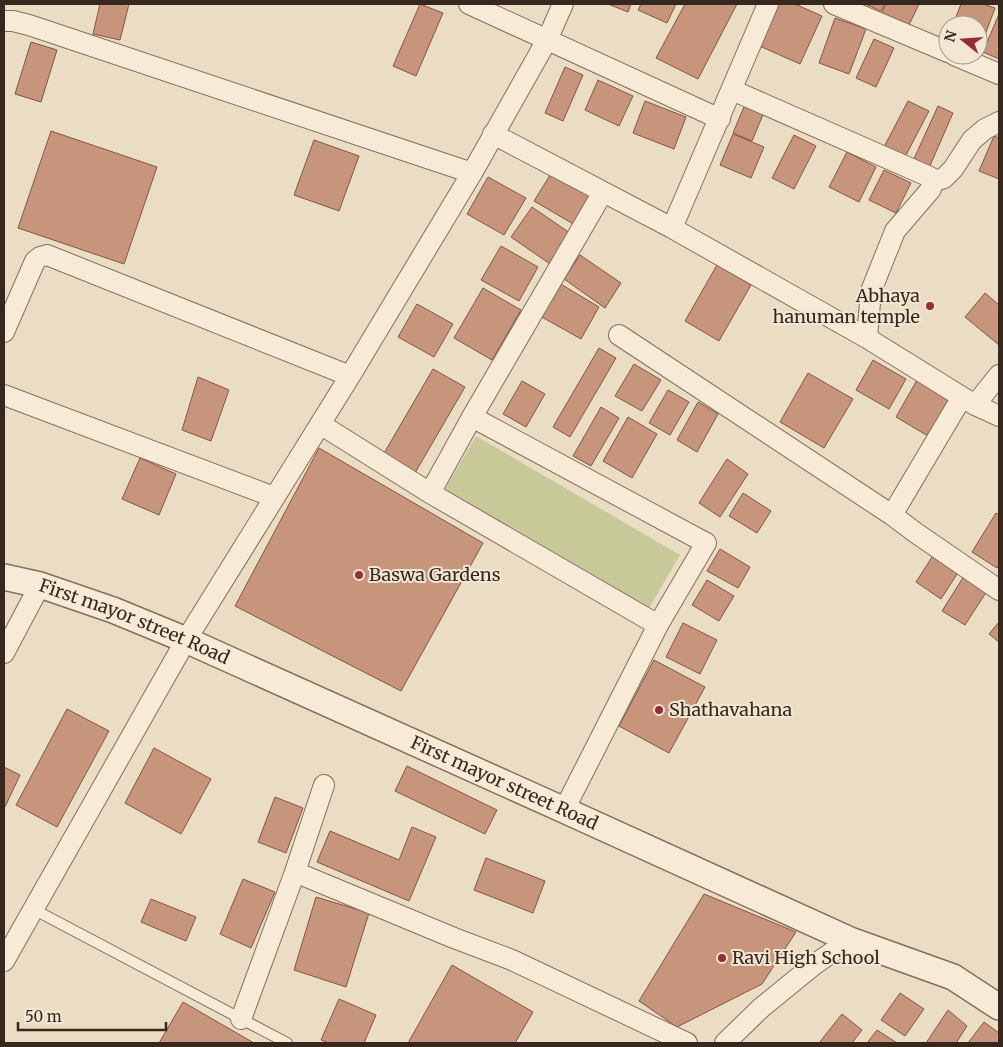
<svg xmlns="http://www.w3.org/2000/svg" width="1003" height="1047" font-family="Merriweather,serif">
	<style>
		.green { fill: #c8c999 }
		.building { fill: #c7947c; stroke: #835643 }
		.lines { fill: none; stroke-linecap: round; stroke-linejoin: round }
		.service-casing { stroke: #856e5c; stroke-width: 12 }
		.minor-casing { stroke: #856e5c; stroke-width: 22 }
		.tertiary-casing { stroke: #856e5c; stroke-width: 28 }
		.service { stroke: #f7ead7; stroke-width: 10 }
		.minor { stroke: #f7ead7; stroke-width: 20 }
		.tertiary { stroke: #f7ead7; stroke-width: 25 }
		.poi-dot { fill: #912f3a; stroke: #f3e7d3; stroke-width: 2 }
		.labels { text-anchor: middle; stroke-width: 4; stroke-linejoin: round; paint-order: stroke }
		.poi-label { font-size: 18px; fill: #36281f; stroke: #f3e7d3; text-anchor: start }
		.street-label { font-size: 18px; fill: #36281f; stroke: #f3e7d3 }
	</style>
	<rect width="100%" height="100%" fill="#ebdcc4"/>
	<path class="green" d="M 476,436 L 680,555 L 648,610 L 444,491 Z"/>
	<path class="building" d="M 100,4 L 129,4 L 120,40 L 93,34 Z
		M 420,4 L 443,13 L 416,76 L 393,66 Z
		M 608,4 L 631,4 L 628,12 Z
		M 641,4 L 676,4 L 667,23 L 638,10 Z
		M 685,4 L 737,4 L 698,79 L 656,58 Z
		M 773,4 L 795,4 L 822,16 L 800,64 L 755,44 Z
		M 865,4 L 885,4 L 881,11 Z
		M 886,4 L 919,4 L 908,27 L 881,14 Z
		M 961,4 L 983,4 L 995,8 L 979,51 L 978,50 L 978,25 L 953,25 Z
		M 999,14 L 999,59 L 983,52 Z
		M 835,18 L 866,29 L 849,74 L 819,63 Z
		M 874,39 L 894,48 L 876,87 L 856,78 Z
		M 31,42 L 57,50 L 41,102 L 15,94 Z
		M 565,67 L 583,75 L 563,121 L 545,113 Z
		M 598,80 L 633,96 L 619,126 L 585,110 Z
		M 645,101 L 686,117 L 674,149 L 633,133 Z
		M 908,101 L 929,111 L 905,157 L 884,147 Z
		M 746,102 L 765,110 L 752,141 L 733,133 Z
		M 938,106 L 953,113 L 929,168 L 913,161 Z
		M 51,131 L 157,167 L 124,264 L 18,228 Z
		M 733,134 L 764,147 L 751,178 L 720,165 Z
		M 794,135 L 816,146 L 794,189 L 772,178 Z
		M 994,136 L 999,138 L 999,179 L 979,171 Z
		M 314,140 L 359,156 L 339,211 L 294,195 Z
		M 847,152 L 876,167 L 859,202 L 829,187 Z
		M 884,170 L 911,183 L 896,213 L 869,200 Z
		M 552,172 L 592,196 L 575,225 L 534,201 Z
		M 488,177 L 526,198 L 504,235 L 467,214 Z
		M 532,207 L 570,233 L 550,264 L 511,237 Z
		M 501,246 L 538,267 L 519,301 L 481,280 Z
		M 580,255 L 621,283 L 605,308 L 564,279 Z
		M 717,265 L 751,285 L 719,341 L 685,321 Z
		M 559,283 L 599,307 L 581,339 L 540,316 Z
		M 483,288 L 521,310 L 492,360 L 454,338 Z
		M 985,293 L 999,305 L 999,345 L 965,317 Z
		M 417,304 L 453,324 L 434,357 L 398,337 Z
		M 599,348 L 616,358 L 570,437 L 553,427 Z
		M 873,360 L 906,379 L 889,409 L 856,390 Z
		M 634,364 L 661,380 L 642,411 L 615,396 Z
		M 433,369 L 465,387 L 415,473 L 383,455 Z
		M 808,373 L 853,399 L 824,448 L 780,422 Z
		M 198,377 L 229,390 L 211,441 L 182,430 Z
		M 917,380 L 950,399 L 928,436 L 896,417 Z
		M 522,381 L 545,394 L 526,427 L 503,414 Z
		M 668,390 L 689,402 L 670,435 L 649,423 Z
		M 698,402 L 718,414 L 697,452 L 677,440 Z
		M 601,407 L 619,418 L 591,466 L 573,456 Z
		M 628,417 L 657,434 L 632,478 L 603,461 Z
		M 319,448 L 483,543 L 401,691 L 235,606 Z
		M 140,458 L 176,474 L 159,515 L 122,499 Z
		M 727,459 L 748,474 L 720,517 L 699,503 Z
		M 743,493 L 771,511 L 757,533 L 729,516 Z
		M 996,513 L 999,515 L 999,564 L 997,568 L 972,552 Z
		M 720,549 L 750,567 L 738,588 L 707,571 Z
		M 934,554 L 959,571 L 941,599 L 916,582 Z
		M 964,576 L 987,591 L 965,625 L 942,611 Z
		M 707,580 L 734,596 L 719,621 L 692,605 Z
		M 999,622 L 999,642 L 989,634 Z
		M 683,623 L 717,640 L 700,674 L 666,657 Z
		M 654,660 L 705,687 L 669,753 L 619,726 Z
		M 67,709 L 109,731 L 57,827 L 16,805 Z
		M 154,748 L 211,779 L 181,834 L 125,803 Z
		M 407,766 L 497,810 L 485,834 L 395,791 Z
		M 4,767 L 20,775 L 5,807 L 4,807 Z
		M 275,797 L 303,808 L 286,853 L 258,842 Z
		M 412,827 L 436,837 L 409,901 L 317,862 L 330,831 L 399,860 Z
		M 486,858 L 545,881 L 533,913 L 474,890 Z
		M 243,879 L 275,892 L 251,948 L 220,934 Z
		M 704,894 L 796,932 L 762,984 L 677,1027 L 639,1001 Z
		M 316,897 L 369,913 L 346,987 L 294,970 Z
		M 151,899 L 196,917 L 186,941 L 141,922 Z
		M 452,965 L 533,1012 L 515,1043 L 408,1043 Z
		M 900,993 L 924,1009 L 905,1036 L 881,1020 Z
		M 339,999 L 376,1015 L 364,1043 L 329,1043 L 321,1040 Z
		M 183,1002 L 254,1043 L 159,1043 Z
		M 948,1010 L 967,1026 L 956,1043 L 926,1043 Z
		M 842,1014 L 862,1030 L 852,1043 L 819,1043 Z
		M 984,1022 L 999,1033 L 999,1043 L 968,1043 Z
		M 877,1030 L 897,1043 L 867,1043 Z"/>
	<g class="lines">
		<g class="service-casing">
			<path id="service" d="M 33,909 L 287,1043"/>
		</g>
		<g class="minor-casing">
			<path id="minor" d="M 469,4 L 720,119
				M 834,4 L 948,52
				M 4,21 L 13,21 L 29,25 L 472,173
				M 954,55 L 999,74
				M 732,90 L 930,177 L 932,182 L 931,189 L 895,231 L 871,291 L 867,338
				M 493,134 L 672,228 L 867,338 L 975,405 L 999,416
				M 932,182 L 944,178 L 953,169 L 972,140 L 985,129 L 999,122
				M 672,228 L 768,4
				M 4,332 L 35,261 L 40,257 L 47,255 L 350,376
				M 619,335 L 892,515
				M 4,395 L 274,497
				M 962,397 L 892,515 L 916,533 L 999,590
				M 975,405 L 999,375
				M 472,417 L 430,493 L 658,625
				M 320,424 L 430,493
				M 4,653 L 40,585
				M 564,810 L 658,625 L 706,543 L 472,417 L 603,192
				M 295,872 L 454,938 L 512,960 L 687,1043
				M 4,961 L 186,640 L 350,376 L 472,173 L 547,40 L 563,4
				M 241,1019 L 295,872 L 324,785
				M 725,1043 L 761,1008 L 815,964 L 850,940"/>
		</g>
		<g class="tertiary-casing">
			<g id="tertiary">
				<path id="s1" d="M 4,577 L 40,585 L 113,610 L 186,640 L 564,810 L 850,940 L 953,977 L 999,1007"/>
			</g>
		</g>
		<use href="#service" class="service"/>
		<use href="#minor" class="minor"/>
		<use href="#tertiary" class="tertiary"/>
	</g>
	<g class="poi-dot">
		<circle cx="930" cy="306" r="5"/>
		<circle cx="359" cy="575" r="5"/>
		<circle cx="659" cy="710" r="5"/>
		<circle cx="722" cy="958" r="5"/>
	</g>
	<g class="labels">
		<g class="poi-label">
			<text x="920" y="302" text-anchor="end">Abhaya<tspan x="920" dy="21">hanuman temple</tspan></text>
			<text x="369" y="581">Baswa Gardens</text>
			<text x="669" y="716">Shathavahana</text>
			<text x="732" y="964">Ravi High School</text>
		</g>
		<g class="street-label">
			<text dy="6" stroke="none"><textPath href="#s1" startOffset="138">First mayor street Road</textPath></text>
			<text dy="6" stroke="none"><textPath href="#s1" startOffset="542">First mayor street Road</textPath></text>
		</g>
	</g>
	<rect width="1003" height="1047" fill="none" stroke="#36281f" stroke-width="10"/>
	<g transform="translate(963 40) rotate(287)"><circle r="24" fill="#f3e7d3" stroke="#a79b8b"/>
	<path d="M0-4L9 19L0 12L-9 19Z" fill="#912f3a"/>
	<text y="-8" font-size="14" font-weight="bold" text-anchor="middle" fill="#36281f">N</text>
	</g>
	<path d="M18 1022v8h148v-8" fill="none" stroke="#36281f" stroke-width="2.5"/>
	<text x="25" y="1022" font-size="15" fill="#36281f" stroke="#f3e7d3" stroke-width="4" paint-order="stroke">50 m</text>
</svg>
